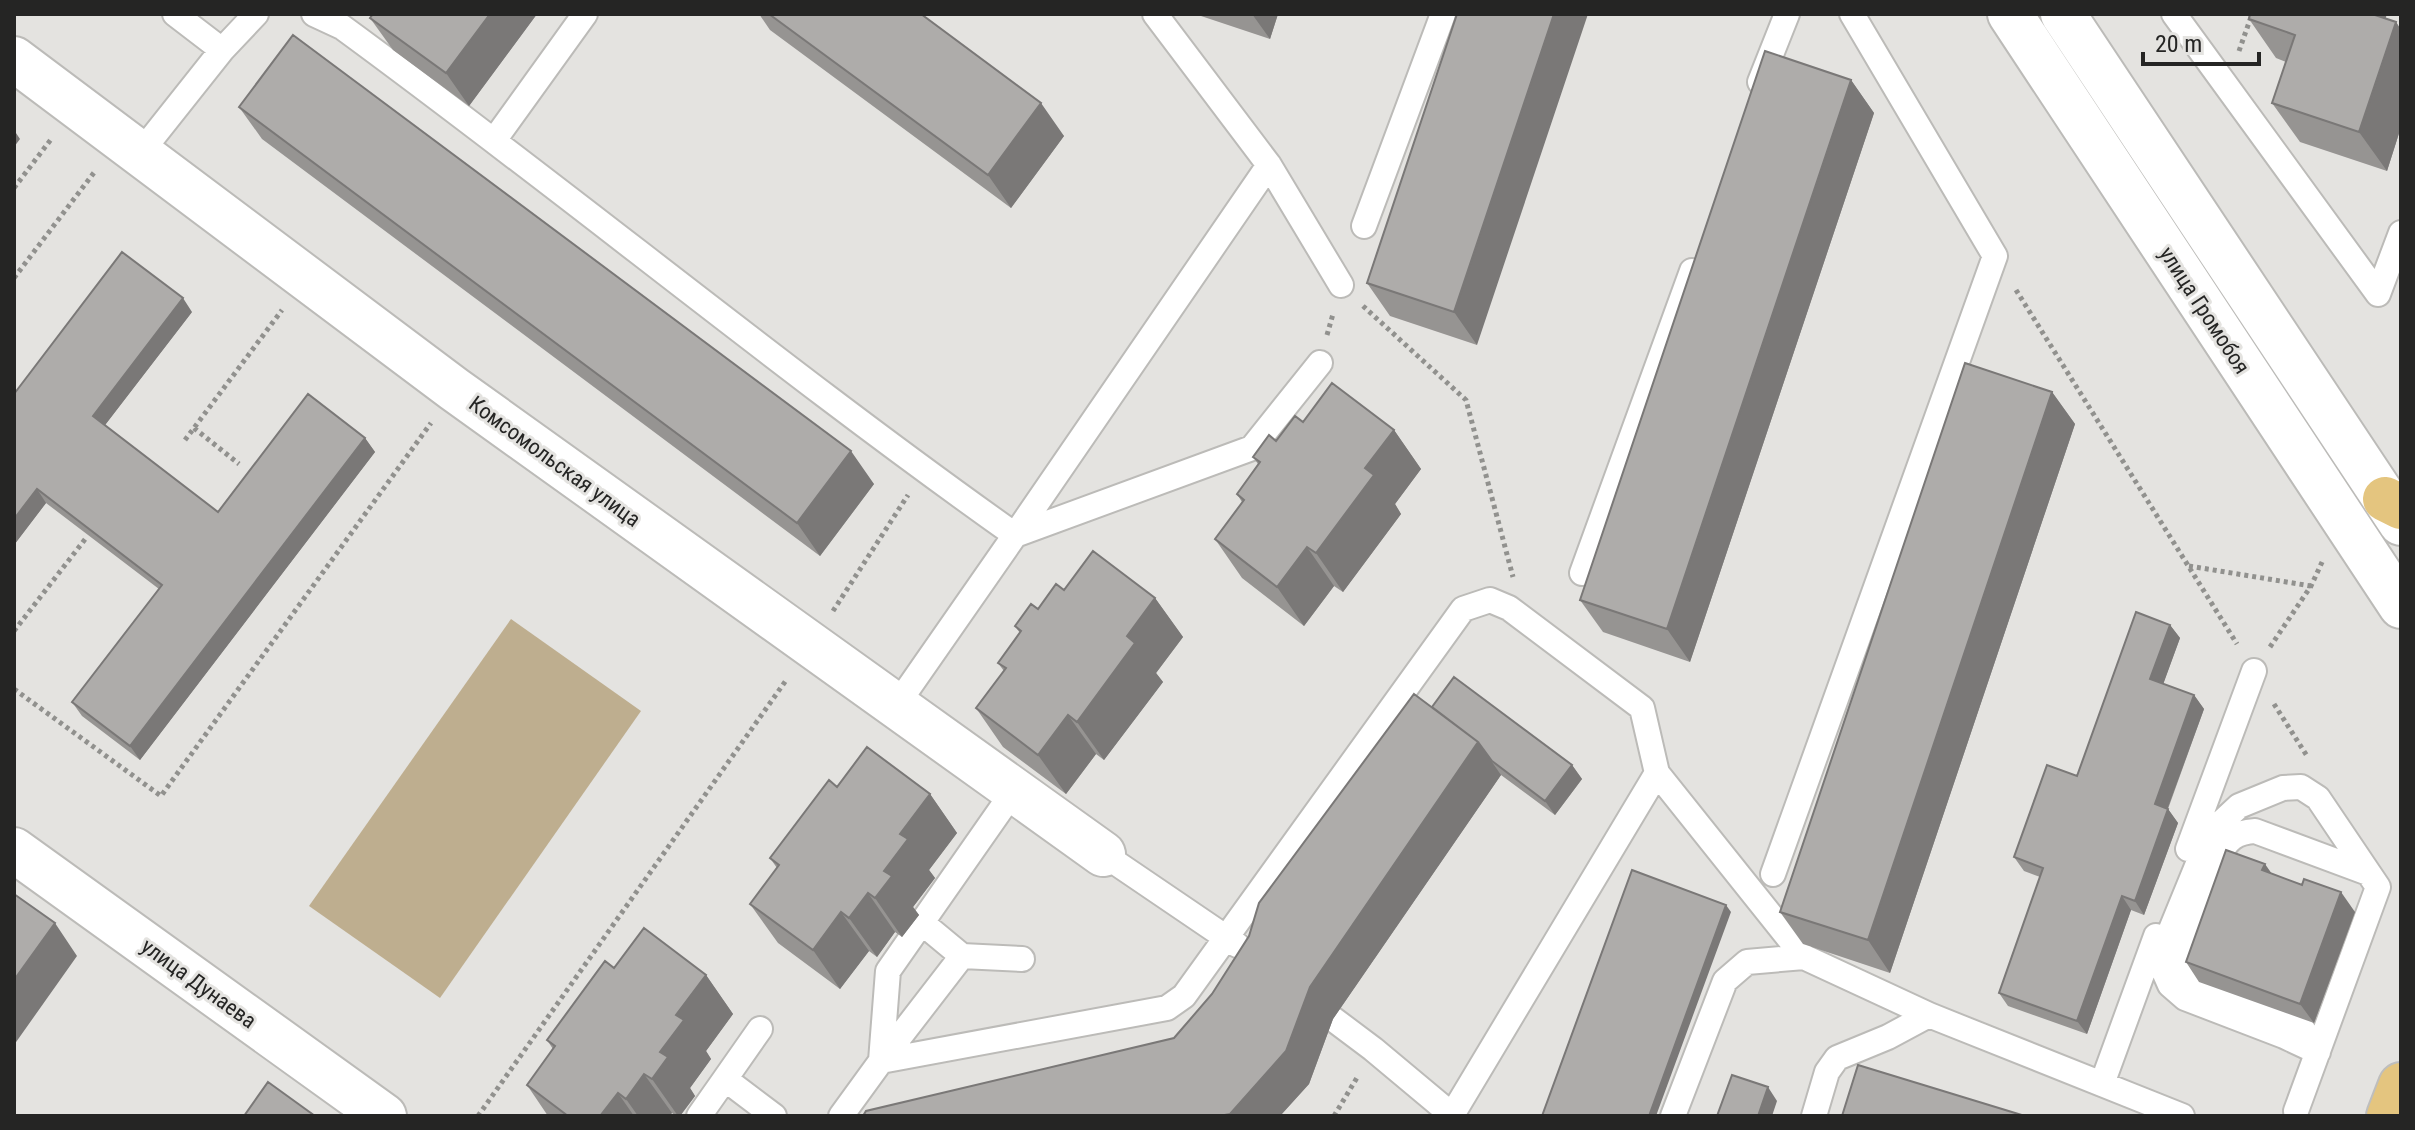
<svg xmlns="http://www.w3.org/2000/svg" width="2415" height="1130" font-family="'Roboto Condensed',sans-serif">
	<style>
		.green { fill: #beae8f }
		.lines { fill: none; stroke-linecap: round; stroke-linejoin: round }
		.service-casing { stroke: #bcbbb8; stroke-width: 28 }
		.minor-casing { stroke: #bcbbb8; stroke-width: 48 }
		.secondary-casing { stroke: #bcbbb8; stroke-width: 48 }
		.primary-casing { stroke: #bebebd; stroke-width: 48 }
		.path { stroke: #91918e; stroke-width: 5; stroke-dasharray: 4 4; stroke-linecap: butt }
		.service { stroke: #fff; stroke-width: 24 }
		.minor { stroke: #fff; stroke-width: 44 }
		.secondary { stroke: #fff; stroke-width: 44 }
		.primary { stroke: #e4c57f; stroke-width: 44 }
		.wall { fill: #969492 }
		.shaded-wall { fill: #7a7877 }
		.building { fill: #aeacaa; stroke: #7a7877; stroke-width: 2 }
		.labels { text-anchor: middle; stroke-width: 6; stroke-linejoin: round; paint-order: stroke }
		.street-label { font-size: 22px; fill: #252524; stroke: #e4e3e0 }
	</style>
	<rect width="100%" height="100%" fill="#e4e3e0"/>
	<path class="green" d="M 511,619 L 641,711 L 440,998 L 309,906 Z"/>
	<g class="lines">
		<g class="service-casing">
			<path id="service" d="M 175,14 L 222,50
				M 314,14 L 342,27 C 569,193 786,373 1015,535 L 1269,165
				M 1155,14 L 1269,165 L 1341,285
				M 2174,14 L 2378,294
				M 1760,82 L 1787,14
				M 495,139 L 585,14
				M 141,152 L 222,50 L 256,14
				M 1364,226 L 1443,14
				M 2378,294 L 2401,233
				M 1582,573 L 1692,271
				M 896,706 L 1015,535 L 1252,448 L 1320,363
				M 2188,849 L 2254,671
				M 1103,854 L 1237,945
				M 1773,874 L 1995,256 L 1852,14
				M 921,922 L 962,956 L 1022,959
				M 1333,1019 L 1373,1049 L 1452,1115 L 1657,773
				M 760,1029 L 725,1079 L 774,1116
				M 2318,1052 L 2297,1021 L 2197,985 L 2185,970 L 2181,957 L 2218,857 C 2227,840 2235,832 2255,831 L 2368,873
				M 881,1061 L 888,971 L 1015,789
				M 881,1061 L 962,956
				M 2102,1084 L 2156,936
				M 2296,1111 L 2378,887 L 2318,798 L 2301,787 L 2283,788 L 2239,806 L 2211,832 L 2163,949 L 2162,967 L 2170,985 L 2185,998 L 2284,1036 L 2318,1052
				M 699,1116 L 725,1079
				M 841,1116 L 881,1061 L 1167,1008 L 1184,996 L 1463,609 L 1490,600 L 1509,608 L 1642,708 L 1657,773 L 1804,957 L 1929,1015 L 2182,1116
				M 1673,1116 L 1725,981 L 1747,962 L 1804,957
				M 1814,1116 L 1827,1072 L 1837,1058 L 1888,1037 L 1929,1015"/>
		</g>
		<g class="minor-casing">
			<path id="minor" d="M 14,59 L 454,389 L 1103,854
				M 14,850 L 384,1116"/>
		</g>
		<g class="secondary-casing">
			<path id="secondary" d="M 2010,14 L 2401,606
				M 2063,14 L 2401,523"/>
		</g>
		<g class="primary-casing">
			<path id="primary" d="M 2385,499 L 2401,507
				M 2389,1116 L 2401,1085"/>
		</g>
		<path class="path" d="M 2239,51 L 2252,14
			M 14,188 L 52,138
			M 14,278 L 96,170
			M 2016,290 L 2237,644
			M 1363,306 L 1466,400 L 1513,577
			M 1327,335 L 1333,314
			M 194,428 L 239,464
			M 185,440 L 282,310
			M 2189,566 L 2311,586
			M 833,611 L 908,495
			M 14,631 L 86,538
			M 2270,647 L 2311,586 L 2323,560
			M 14,689 L 161,796 L 431,423
			M 2274,704 L 2307,756
			M 478,1116 L 787,679
			M 1334,1116 L 1358,1076"/>
		<use href="#service" class="service"/>
		<use href="#minor" class="minor"/>
		<use href="#secondary" class="secondary"/>
		<use href="#primary" class="primary"/>
	</g>
	<path class="wall" d="M 537,14 L 469,106 L 393,50 L 370,18 Z
		M 759,14 L 921,14 L 1064,136 L 1011,208 L 770,30 Z
		M 1195,14 L 1278,14 L 1270,39 Z
		M 1457,14 L 1477,345 L 1390,316 L 1367,283 Z
		M 2250,14 L 2387,14 L 2385,19 L 2396,22 L 2401,30 L 2401,127 L 2387,171 L 2300,142 L 2272,103 L 2286,62 L 2276,58 L 2249,19 Z
		M 1851,80 L 1874,113 L 1690,662 L 1603,632 L 1580,600 Z
		M 239,107 L 874,484 L 820,556 L 262,139 Z
		M 192,312 L 105,425 L 218,512 L 365,438 L 375,452 L 140,760 L 82,716 L 72,702 L 159,589 L 46,503 L 14,545 L 14,394 Z
		M 2052,392 L 2075,424 L 1890,973 L 1803,944 L 1780,912 Z
		M 1303,422 L 1394,430 L 1421,469 L 1395,504 L 1401,514 L 1343,592 L 1334,586 L 1304,626 L 1242,578 L 1215,539 L 1242,502 L 1237,494 L 1258,464 L 1253,457 Z
		M 1064,590 L 1155,598 L 1183,637 L 1156,673 L 1163,682 L 1104,760 L 1096,754 L 1066,794 L 1003,747 L 976,708 L 1004,671 L 998,663 L 1020,633 L 1015,626 Z
		M 2170,625 L 2180,638 L 2163,684 L 2194,695 L 2204,709 L 2168,809 L 2178,823 L 2144,915 L 2131,910 L 2087,1034 L 2008,1006 L 1999,993 L 2040,877 L 2024,871 L 2014,857 L 2077,776 Z
		M 1432,707 L 1572,765 L 1582,779 L 1555,815 L 1501,775 L 1333,1019 L 1309,1084 L 1280,1116 L 863,1116 L 1174,1038 L 1212,994 Z
		M 837,787 L 930,794 L 957,833 L 929,870 L 935,878 L 913,907 L 919,915 L 902,937 L 895,932 L 877,957 L 869,951 L 840,989 L 778,943 L 750,904 L 777,868 L 770,858 Z
		M 2272,874 L 2355,912 L 2314,1023 L 2199,982 L 2186,962 Z
		M 614,968 L 706,975 L 733,1014 L 706,1051 L 711,1059 L 690,1088 L 695,1096 L 680,1116 L 676,1116 L 672,1113 L 669,1116 L 548,1116 L 527,1085 L 553,1049 L 547,1040 Z"/>
	<path class="shaded-wall" d="M 490,14 L 537,14 L 469,106 L 446,73 Z
		M 1252,14 L 1278,14 L 1270,39 Z
		M 1554,14 L 1588,14 L 1477,345 L 1454,312 Z
		M 2354,14 L 2387,14 L 2376,45 Z
		M 2396,22 L 2401,30 L 2401,127 L 2387,171 L 2359,132 Z
		M 1851,80 L 1874,113 L 1690,662 L 1667,629 Z
		M 1041,103 L 1064,136 L 1011,208 L 988,175 Z
		M 14,130 L 20,139 L 14,147 Z
		M 183,298 L 192,312 L 102,429 L 93,416 Z
		M 2052,392 L 2075,424 L 1890,973 L 1868,940 Z
		M 1394,430 L 1421,469 L 1395,504 L 1401,514 L 1343,592 L 1316,553 L 1365,468 Z
		M 365,438 L 375,452 L 140,760 L 130,746 Z
		M 851,451 L 874,484 L 820,556 L 797,523 Z
		M 37,489 L 46,503 L 14,545 L 14,519 Z
		M 1307,547 L 1334,586 L 1304,626 L 1277,587 Z
		M 1155,598 L 1183,637 L 1156,673 L 1163,682 L 1104,760 L 1077,722 L 1127,636 Z
		M 2170,625 L 2180,638 L 2160,693 L 2150,679 Z
		M 2194,695 L 2204,709 L 2164,818 L 2155,804 Z
		M 1068,715 L 1096,754 L 1066,794 L 1038,755 Z
		M 1478,742 L 1501,775 L 1333,1019 L 1309,1084 L 1280,1116 L 1231,1116 L 1230,1114 L 1310,987 Z
		M 1572,765 L 1582,779 L 1555,815 L 1545,801 Z
		M 930,794 L 957,833 L 929,870 L 935,878 L 913,907 L 919,915 L 902,937 L 875,898 L 884,871 L 900,834 Z
		M 2168,809 L 2178,823 L 2144,915 L 2135,901 Z
		M 2265,864 L 2279,884 L 2262,870 Z
		M 2341,892 L 2355,912 L 2314,1023 L 2300,1004 Z
		M 868,893 L 895,932 L 877,957 L 849,918 Z
		M 2122,896 L 2131,910 L 2087,1034 L 2077,1021 Z
		M 1726,905 L 1731,912 L 1656,1116 L 1649,1116 Z
		M 841,912 L 869,951 L 840,989 L 813,950 Z
		M 55,923 L 77,956 L 14,1045 L 14,980 Z
		M 706,975 L 733,1014 L 706,1051 L 711,1059 L 690,1088 L 695,1096 L 680,1116 L 678,1116 L 652,1079 L 660,1052 L 676,1015 Z
		M 644,1074 L 672,1113 L 669,1116 L 638,1116 L 626,1099 Z
		M 1768,1087 L 1777,1101 L 1772,1116 L 1758,1116 Z
		M 618,1093 L 634,1116 L 600,1116 Z"/>
	<path class="building" d="M 373,14 L 490,14 L 446,73 L 370,18 Z
		M 769,14 L 921,14 L 1041,103 L 988,175 Z
		M 1457,14 L 1554,14 L 1454,312 L 1367,283 Z
		M 2250,14 L 2372,14 L 2396,22 L 2359,132 L 2272,103 L 2295,35 L 2249,19 Z
		M 293,35 L 851,451 L 797,523 L 239,107 Z
		M 1765,51 L 1851,80 L 1667,629 L 1580,600 Z
		M 122,252 L 183,298 L 93,416 L 218,512 L 308,394 L 365,438 L 130,746 L 72,702 L 162,585 L 37,489 L 14,519 L 14,394 Z
		M 1965,363 L 2052,392 L 1868,940 L 1780,912 Z
		M 1332,383 L 1394,430 L 1365,468 L 1374,475 L 1316,553 L 1307,547 L 1277,587 L 1215,539 L 1244,500 L 1237,494 L 1260,462 L 1253,457 L 1269,435 L 1276,441 L 1295,416 L 1303,422 Z
		M 1093,551 L 1155,598 L 1127,636 L 1135,643 L 1077,722 L 1068,715 L 1038,755 L 976,708 L 1006,668 L 998,663 L 1021,631 L 1015,626 L 1031,604 L 1038,609 L 1056,584 L 1064,590 Z
		M 2136,612 L 2170,625 L 2150,679 L 2194,695 L 2155,804 L 2168,809 L 2135,901 L 2122,896 L 2077,1021 L 1999,993 L 2043,868 L 2014,857 L 2047,765 L 2077,776 Z
		M 1454,677 L 1572,765 L 1545,801 L 1492,761 L 1478,742 L 1432,707 Z
		M 1414,694 L 1478,742 L 1310,987 L 1286,1051 L 1230,1114 L 1219,1116 L 863,1116 L 866,1111 L 1174,1038 L 1212,994 L 1249,936 L 1259,903 Z
		M 867,747 L 930,794 L 900,834 L 908,839 L 884,871 L 892,876 L 875,898 L 868,893 L 849,918 L 841,912 L 813,950 L 750,904 L 779,865 L 770,858 L 829,780 L 837,787 Z
		M 2226,850 L 2265,864 L 2262,870 L 2302,885 L 2304,879 L 2341,892 L 2300,1004 L 2186,962 Z
		M 1632,870 L 1726,905 L 1649,1116 L 1542,1116 Z
		M 14,894 L 55,923 L 14,980 Z
		M 644,928 L 706,975 L 676,1015 L 684,1020 L 660,1052 L 668,1057 L 652,1079 L 644,1074 L 626,1099 L 618,1093 L 600,1116 L 568,1116 L 527,1085 L 555,1046 L 547,1040 L 605,961 L 614,968 Z
		M 1858,1065 L 2025,1116 L 1842,1116 Z
		M 1732,1075 L 1768,1087 L 1758,1116 L 1717,1116 Z
		M 268,1082 L 315,1116 L 244,1116 Z"/>
	<g class="labels">
		<g class="street-label">
			<text transform="translate(2205 310) rotate(57)" y="8">улица Громобоя</text>
			<text transform="translate(555 461) rotate(36)" y="8">Комсомольская улица</text>
			<text transform="translate(199 983) rotate(36)" y="8">улица Дунаева</text>
		</g>
	</g>
	<rect width="2415" height="1130" fill="none" stroke="#252524" stroke-width="32"/>
	<path d="M2143 52v12h116v-12" fill="none" stroke="#252524" stroke-width="4"/>
	<text x="2155" y="52" font-size="24" fill="#252524" stroke="#e4e3e0" stroke-width="6" paint-order="stroke">20 m</text>
</svg>
